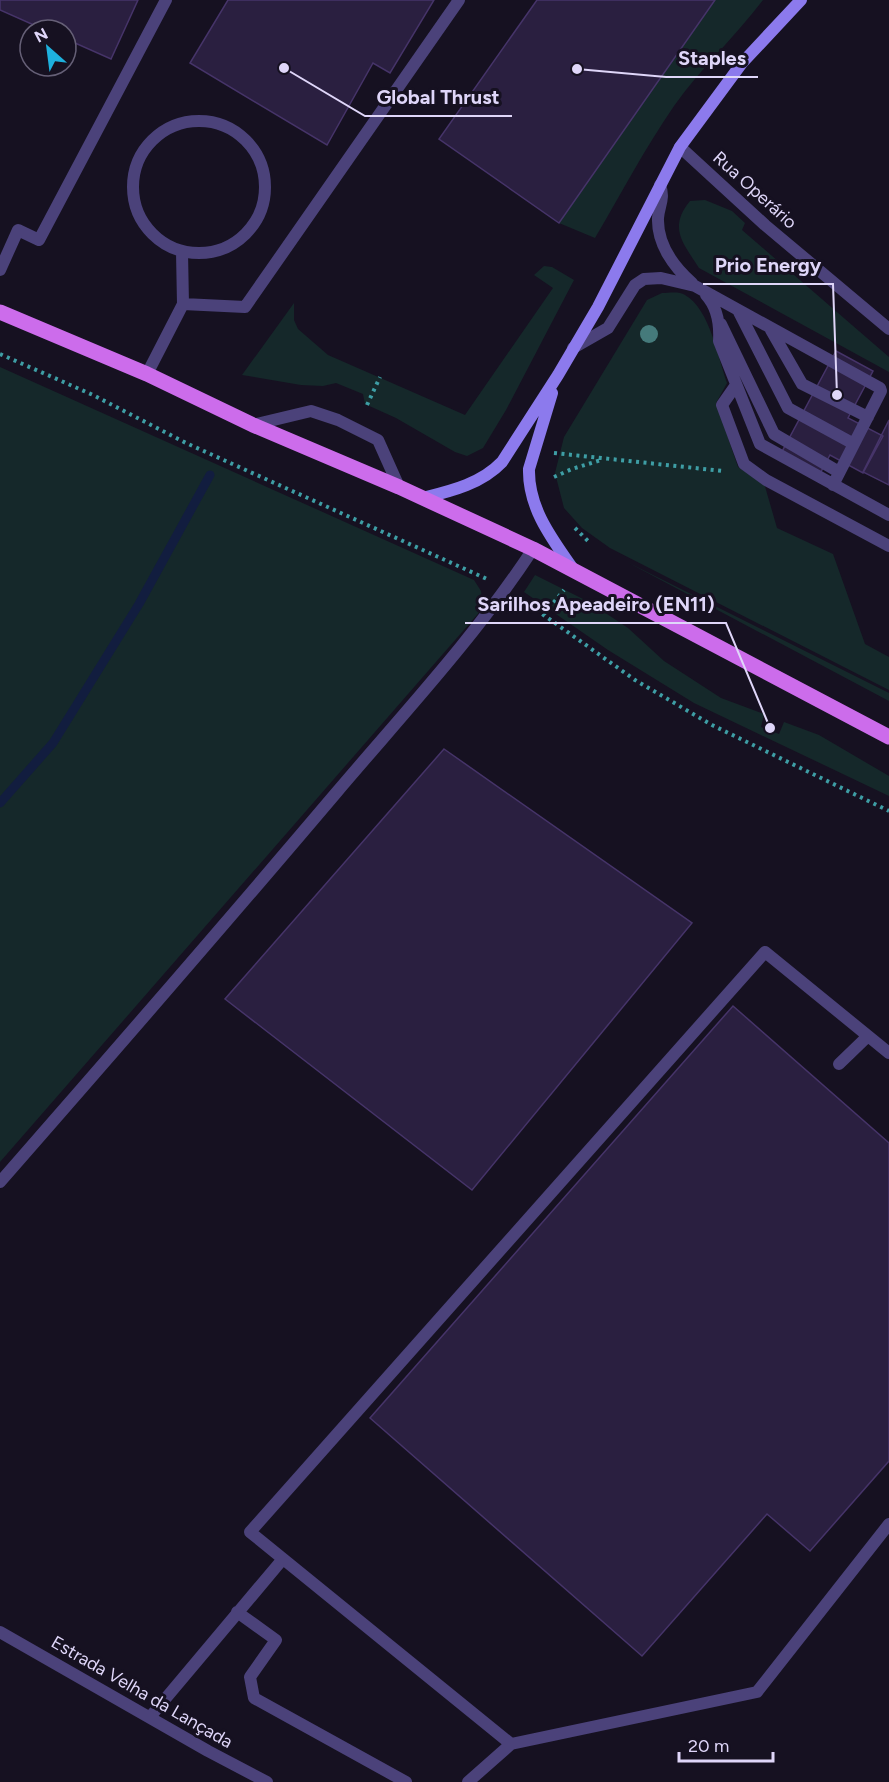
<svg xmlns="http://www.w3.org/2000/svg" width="889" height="1782" font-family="Figtree,sans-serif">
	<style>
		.green { fill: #15282a }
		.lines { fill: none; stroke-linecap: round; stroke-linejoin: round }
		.stream { stroke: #121d3f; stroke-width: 9 }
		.building { fill: #2a1f40; stroke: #463469; stroke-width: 1.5 }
		.path { stroke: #3e9ea5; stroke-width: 4; stroke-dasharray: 3 4.5; stroke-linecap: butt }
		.lane { stroke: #4b427a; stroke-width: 12 }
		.street { stroke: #4b427a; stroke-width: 12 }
		.secondary { stroke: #8c7aed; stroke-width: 12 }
		.primary { stroke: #cc6ceb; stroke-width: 15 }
		.tree { fill: #457a7b }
		.labels { text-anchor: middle; stroke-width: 6; stroke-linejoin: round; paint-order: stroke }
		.street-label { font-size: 18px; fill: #dfd6f9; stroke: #161121 }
		.leader { fill: none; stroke: #dfd6f9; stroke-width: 2 }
		.callout-dot { fill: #dfd6f9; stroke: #161121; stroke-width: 2 }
		.callout-label { font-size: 20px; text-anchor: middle; font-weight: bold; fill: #dfd6f9; stroke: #161121; stroke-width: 6; stroke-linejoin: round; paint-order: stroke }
	</style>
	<rect width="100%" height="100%" fill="#161121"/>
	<path class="green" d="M 715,0 L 763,0 C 735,37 701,68 674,106 C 645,148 621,194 595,238 L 559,223 Z
		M 705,200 L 732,211 L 745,223 L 742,230 L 889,357 L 889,372 L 699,268 C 683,243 668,228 690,201 Z
		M 544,266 L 552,267 L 574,280 L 506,410 L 483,448 L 467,456 L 455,452 L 396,418 L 365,404 L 363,394 L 336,383 L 323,386 L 301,385 L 242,375 L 294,303 L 294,320 L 298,329 L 328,355 L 465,415 L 553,288 L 534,275 Z
		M 662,293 C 669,293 679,291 685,295 C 710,309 718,358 727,383 L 716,403 L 738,467 L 764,483 L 777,528 L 833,554 L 865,644 L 889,657 L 889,690 L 610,548 L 582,528 L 564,508 L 555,473 L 564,437 L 647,300 Z
		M 0,367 L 474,580 L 481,591 L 483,608 L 0,1162 Z
		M 627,562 L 889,693 L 889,701 Z
		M 535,575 L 589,602 L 628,628 L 664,661 L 721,698 L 764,714 L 761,727 L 779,734 L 784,722 L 819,735 L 889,776 L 889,796 L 694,703 L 608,650 L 524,592 Z"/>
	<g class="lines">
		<path class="stream" d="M 0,803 L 53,743 L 139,604 L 210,475"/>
	</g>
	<path class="building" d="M 0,0 L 138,0 L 111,59 L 66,39 L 66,30 L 45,30 L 0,10 Z
		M 228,0 L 434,0 L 390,73 L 373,63 L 327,145 L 190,63 Z
		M 537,0 L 715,0 L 559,223 L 439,139 Z
		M 836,351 L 873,371 L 848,418 L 883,436 L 863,473 L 830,455 L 817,479 L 778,459 Z
		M 889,420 L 889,485 L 863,472 Z
		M 444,749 L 692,923 L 472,1190 L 225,999 Z
		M 733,1006 L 889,1143 L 889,1461 L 810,1551 L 767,1514 L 642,1656 L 370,1418 Z"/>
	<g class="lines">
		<path class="path" d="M 0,354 L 93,395 L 186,443 L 487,579
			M 367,405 L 380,377
			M 554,453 L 723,471
			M 554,477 L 572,469 L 601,460
			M 575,528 L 590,543
			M 524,601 L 635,680 L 712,725 L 889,811
			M 544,614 L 564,590"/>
		<path class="lane" d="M133 187a66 66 0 1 1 132 0a66 66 0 1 1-132 0Z
			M 660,185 C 665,199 659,205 658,218 C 657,244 674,267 692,283
			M 182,252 L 183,304
			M 0,270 L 18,230 L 39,240 L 166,0
			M 706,295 C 718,308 720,324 719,341 L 760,444 L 889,515
			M 739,312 L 788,408 L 854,444
			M 721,324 L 774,434 L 839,472
			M 771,330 L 802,384 L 868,417
			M 573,348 L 608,328 L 635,285 L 644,279 L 661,278 L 695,286 L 880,388 L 881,391 L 833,485
			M 147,374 L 183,304 L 245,307 L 459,0
			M 736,385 L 722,405 L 744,464 L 766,480 L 889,546
			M 253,425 L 311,411 L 338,420 L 378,440 L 399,487
			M 889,1053 L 765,952 L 250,1532 L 511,1744 L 757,1692 L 889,1524
			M 839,1064 L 868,1036
			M 237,1612 L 276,1640 L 250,1677 L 254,1698 L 406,1782
			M 150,1717 L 282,1560
			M 468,1782 L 511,1744"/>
		<path class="street" d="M 680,147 L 765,225 L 889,329
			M 0,1182 C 113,1053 225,924 336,793 C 403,714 476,636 533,549
			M 0,1632 L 208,1751 L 267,1782"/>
		<path class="secondary" d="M 552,393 L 529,469 C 528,508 552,539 573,569
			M 423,498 C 451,491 481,484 502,462 L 558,375 L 598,307 L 680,147 L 742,63 L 801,0"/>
		<path class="primary" d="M 0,312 L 147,374 L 253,425 L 399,487 L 533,549 L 889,737"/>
	</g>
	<circle class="tree" cx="649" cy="334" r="9"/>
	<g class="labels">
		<g class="street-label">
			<text transform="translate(755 190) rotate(42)" y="6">Rua Operário</text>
			<text transform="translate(142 1692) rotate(30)" y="6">Estrada Velha da Lançada</text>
		</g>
	</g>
	<path class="leader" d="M577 69L666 77H758M284 68L365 116H512M837 395L833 284H703M770 728L726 623H465"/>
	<g class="callout-dot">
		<circle cx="577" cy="69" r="6"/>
		<circle cx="284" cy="68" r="6"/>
		<circle cx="837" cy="395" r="6"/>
		<circle cx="770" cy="728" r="6"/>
	</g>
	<g class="callout-label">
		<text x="712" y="65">Staples</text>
		<text x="438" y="104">Global Thrust</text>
		<text x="768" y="272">Prio Energy</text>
		<text x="596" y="611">Sarilhos Apeadeiro (EN11)</text>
	</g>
	<g transform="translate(48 48) rotate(332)"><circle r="28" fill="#161121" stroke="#666077" stroke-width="1.5"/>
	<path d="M0-4.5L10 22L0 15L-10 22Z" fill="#1eb1de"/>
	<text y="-9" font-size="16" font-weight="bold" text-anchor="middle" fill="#dfd6f9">N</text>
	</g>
	<path d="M679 1752v9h94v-9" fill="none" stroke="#dfd6f9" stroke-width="3"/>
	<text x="688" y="1752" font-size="18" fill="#dfd6f9" stroke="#161121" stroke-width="4.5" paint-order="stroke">20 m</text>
</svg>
